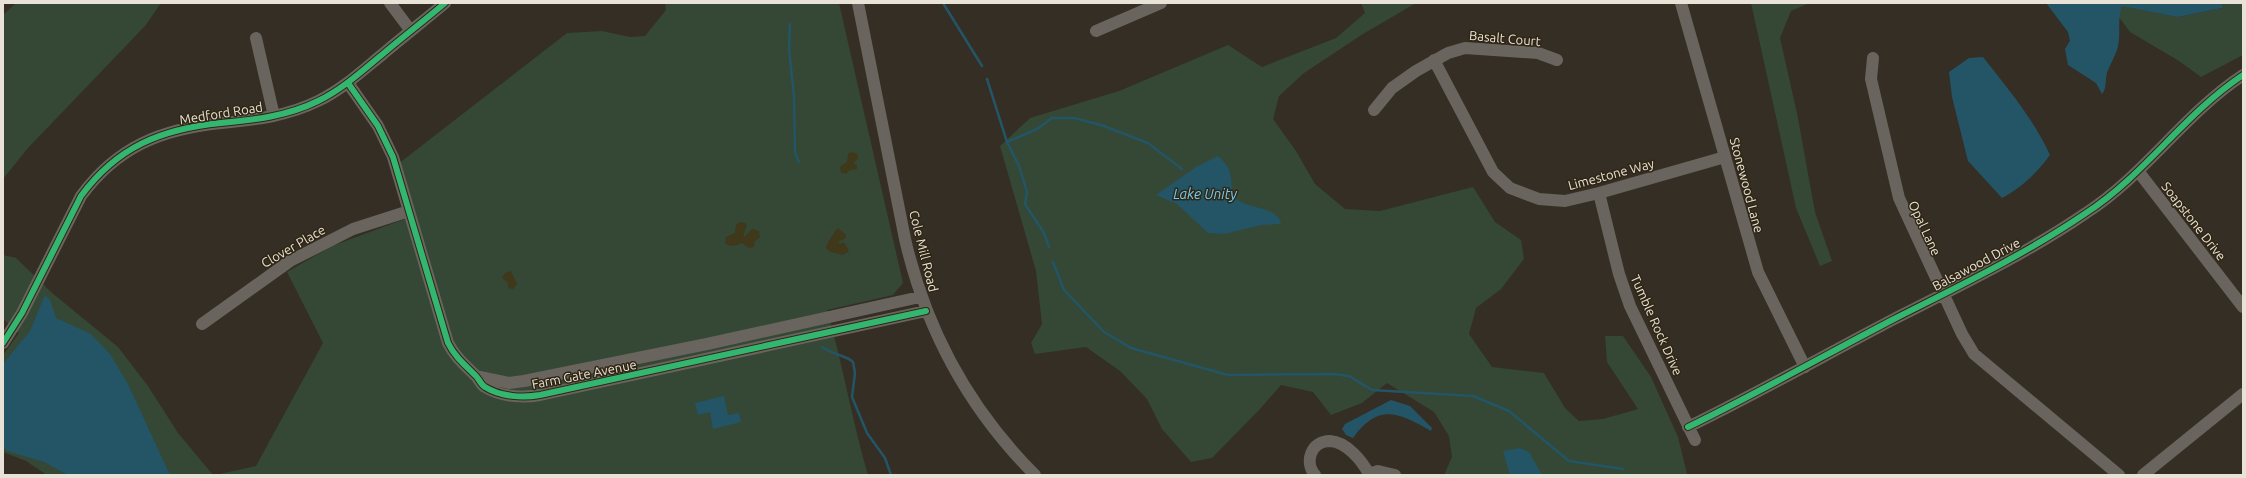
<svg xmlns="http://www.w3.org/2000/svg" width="2246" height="478" font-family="Ubuntu,sans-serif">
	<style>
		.green { fill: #344835 }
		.sand { fill: #3f381a }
		.water { fill: #235567 }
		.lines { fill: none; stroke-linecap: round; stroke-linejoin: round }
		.stream { stroke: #235567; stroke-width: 2.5 }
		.minor { stroke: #69645e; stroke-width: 12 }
		.cycleway-casing { stroke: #302614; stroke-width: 8 }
		.cycleway { stroke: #33b770; stroke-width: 6 }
		.labels { text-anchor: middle; stroke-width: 3; stroke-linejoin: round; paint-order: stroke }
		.street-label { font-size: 13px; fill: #e9e2d7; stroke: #302614 }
		.water-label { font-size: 14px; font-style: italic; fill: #75ccef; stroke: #302614 }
	</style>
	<rect width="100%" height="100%" fill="#342e24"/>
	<path class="green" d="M 16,3 L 161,3 L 145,26 L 28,148 L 3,179 L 3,15 Z
		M 665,3 L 839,3 L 903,283 L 893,295 L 827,310 C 843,365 852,420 868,475 L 215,475 L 256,466 L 323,343 L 287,272 L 332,246 L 413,216 L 398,164 L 567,33 L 602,31 L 630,37 L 645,36 L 666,10 Z
		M 1361,3 L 1416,3 L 1363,34 L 1304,73 L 1279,96 L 1273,119 L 1296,151 L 1315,184 L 1345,209 L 1380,211 L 1473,187 L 1495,222 L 1521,240 L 1524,259 L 1501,289 L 1476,308 L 1469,334 L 1492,367 L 1544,373 L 1565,408 L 1579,421 L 1603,419 L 1638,409 L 1607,362 L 1605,336 L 1623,336 L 1651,377 L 1678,437 L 1687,474 L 1444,475 L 1452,457 L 1449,436 L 1434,412 L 1387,383 L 1362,403 L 1331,415 L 1313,392 L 1281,385 L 1259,410 L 1212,458 L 1191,462 L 1162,429 L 1147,399 L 1120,371 L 1086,347 L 1035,354 L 1031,343 L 1042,324 L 1036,271 L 1000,146 L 1030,118 L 1119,91 L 1228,45 L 1262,67 L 1336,38 L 1365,13 Z
		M 1751,3 L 1810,3 L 1791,11 L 1780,38 L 1797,113 L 1815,212 L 1832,261 L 1820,266 L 1796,208 Z
		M 2222,3 L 2243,3 L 2243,55 L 2201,77 L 2179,61 L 2130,32 L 2118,16 L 2122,5 L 2178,17 L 2222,8 Z
		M 3,255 L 16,258 L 51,292 L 118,347 L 148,386 L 178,433 L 213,475 L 47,475 L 26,461 L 3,452 L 3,355 L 19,333 L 3,319 Z"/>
	<path class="sand" d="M 851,152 L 858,154 L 858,159 L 853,163 L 857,165 L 857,169 L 850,170 L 846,174 L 841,173 L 840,167 L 847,162 L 848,154 Z
		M 740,222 L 745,223 L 747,225 L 743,236 L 745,236 L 752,229 L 759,231 L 760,237 L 755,241 L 754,247 L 749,248 L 742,243 C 737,246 729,247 725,243 L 726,237 L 735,233 L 736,225 Z
		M 838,228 L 846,235 L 846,238 L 838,242 L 840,244 L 844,242 L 849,251 L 843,255 L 830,252 L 826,248 C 827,244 835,230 838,228 Z
		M 511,271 L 517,284 L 513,289 L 508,288 L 508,283 L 502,278 L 505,273 Z"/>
	<path class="water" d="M 2046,3 L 2222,3 L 2222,8 L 2178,17 L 2122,6 C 2117,19 2121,32 2118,46 C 2116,55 2110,64 2107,73 C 2105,80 2107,88 2102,94 L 2096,83 L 2068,65 L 2065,49 L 2070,41 L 2068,32 Z
		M 1983,57 C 2008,89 2033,118 2050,155 C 2036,174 2022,187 2002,198 L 1968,161 L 1952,97 L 1949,72 L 1969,58 Z
		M 1218,156 C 1222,160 1229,166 1230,173 C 1233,184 1229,194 1239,201 C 1251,209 1278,207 1281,224 L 1261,225 L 1224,234 L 1208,233 L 1177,204 L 1156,195 L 1196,167 Z
		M 45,295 L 50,300 L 56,318 L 91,334 L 110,354 L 128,384 L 170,475 L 68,475 L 44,462 L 7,451 L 3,447 L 3,364 L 30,331 Z
		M 724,396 L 728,415 L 739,413 L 741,422 L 713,429 L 710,412 L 698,415 L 695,403 Z
		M 1391,400 L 1410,406 L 1432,428 L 1431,431 C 1398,412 1378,403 1353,438 L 1346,435 L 1342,429 L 1345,424 Z
		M 1520,448 L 1529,452 L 1542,475 L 1510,475 L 1503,451 Z"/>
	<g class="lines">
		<path class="stream" d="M 943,3 L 982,66
			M 790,24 L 789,50 L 794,96 L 795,153 L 799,162
			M 987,79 L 1007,142 L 1019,166 L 1027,192 L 1025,204 L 1044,233 L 1049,247
			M 1007,142 L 1037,129 L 1052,118 L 1074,118 L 1101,125 L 1148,143 L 1182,169
			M 1053,262 L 1064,290 L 1104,332 L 1131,348 L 1228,375 L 1333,374 L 1349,376 L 1372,390 L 1473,396 L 1509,411 L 1569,461 L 1623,469
			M 822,347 C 831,354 848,356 853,362 L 855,373 L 852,397 L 867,433 L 885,458 L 891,475"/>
		<path class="minor" d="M 390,3 L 411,31
			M 858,3 L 905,239 C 926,330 969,409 1035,475
			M 1681,3 L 1758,272 L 1805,367
			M 1096,31 L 1161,3
			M 256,38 L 274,116
			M 1873,58 L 1871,79 L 1899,198 L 1962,334 L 1974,354 L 2119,475
			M 1434,60 L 1493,172 L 1510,188 L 1539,199 L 1565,201 L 1599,193 L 1725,157
			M 348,83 L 378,126 L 393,157 L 448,343 C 455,357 465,365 476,376 C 479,379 481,385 485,387 C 501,397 523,398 540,395 L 926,311
			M 1374,110 L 1392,88 L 1416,71 L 1448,53 L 1465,48 L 1538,53 L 1557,60
			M 2138,171 L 2243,307
			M 1599,193 L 1619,274 L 1630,306 L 1695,440
			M 202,324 L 290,261 L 353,229 L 409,211
			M 3,343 L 22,313 L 81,196 C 117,147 161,129 221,123 C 254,120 288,116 318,101 C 343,89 363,70 384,53 C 404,36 425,20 445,3
			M 476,376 L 509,383 L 524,381 L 707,344 L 920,297
			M 1688,427 C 1758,393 1825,355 1894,319 C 1959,286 2026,254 2086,213 C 2145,175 2184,114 2243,75
			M 1369,474 L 1378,471 L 1395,475
			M 1315,475 C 1304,462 1311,441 1330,441 C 1347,442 1362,461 1369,474
			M 2143,475 L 2243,394"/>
		<g class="cycleway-casing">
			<path id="cycleway" d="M 348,83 L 378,126 L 393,157 L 448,343 C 455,357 465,365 476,376 C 479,379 481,385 485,387 C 501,397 523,398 540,395 L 926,311
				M 3,343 L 22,313 L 81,196 C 117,147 161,129 221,123 C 254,120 288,116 318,101 C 343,89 363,70 384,53 C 404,36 425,20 445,3
				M 1688,427 C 1758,393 1825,355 1894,319 C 1959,286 2026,254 2086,213 C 2145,175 2184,114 2243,75"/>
		</g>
		<use href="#cycleway" class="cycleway"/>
	</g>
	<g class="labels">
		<g class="street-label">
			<text transform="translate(1505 38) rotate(5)" y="5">Basalt Court</text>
			<text transform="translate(221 113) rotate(-9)" y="5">Medford Road</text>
			<text transform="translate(1611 174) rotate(-15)" y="5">Limestone Way</text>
			<text transform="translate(1747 185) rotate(75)" y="5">Stonewood Lane</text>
			<text transform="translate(2194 221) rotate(52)" y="5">Soapstone Drive</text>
			<text transform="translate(1925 228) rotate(65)" y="5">Opal Lane</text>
			<text transform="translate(293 246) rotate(-30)" y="5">Clover Place</text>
			<text transform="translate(924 251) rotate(76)" y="5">Cole Mill Road</text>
			<text transform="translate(1976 264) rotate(-28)" y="5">Balsawood Drive</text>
			<text transform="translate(1657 325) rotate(66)" y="5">Tumble Rock Drive</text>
			<text transform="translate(584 374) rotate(-11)" y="5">Farm Gate Avenue</text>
		</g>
		<g class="water-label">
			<text x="1205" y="199">Lake Unity</text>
		</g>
	</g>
	<rect width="2246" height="478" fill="none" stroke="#e9e2d7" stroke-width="8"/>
</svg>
